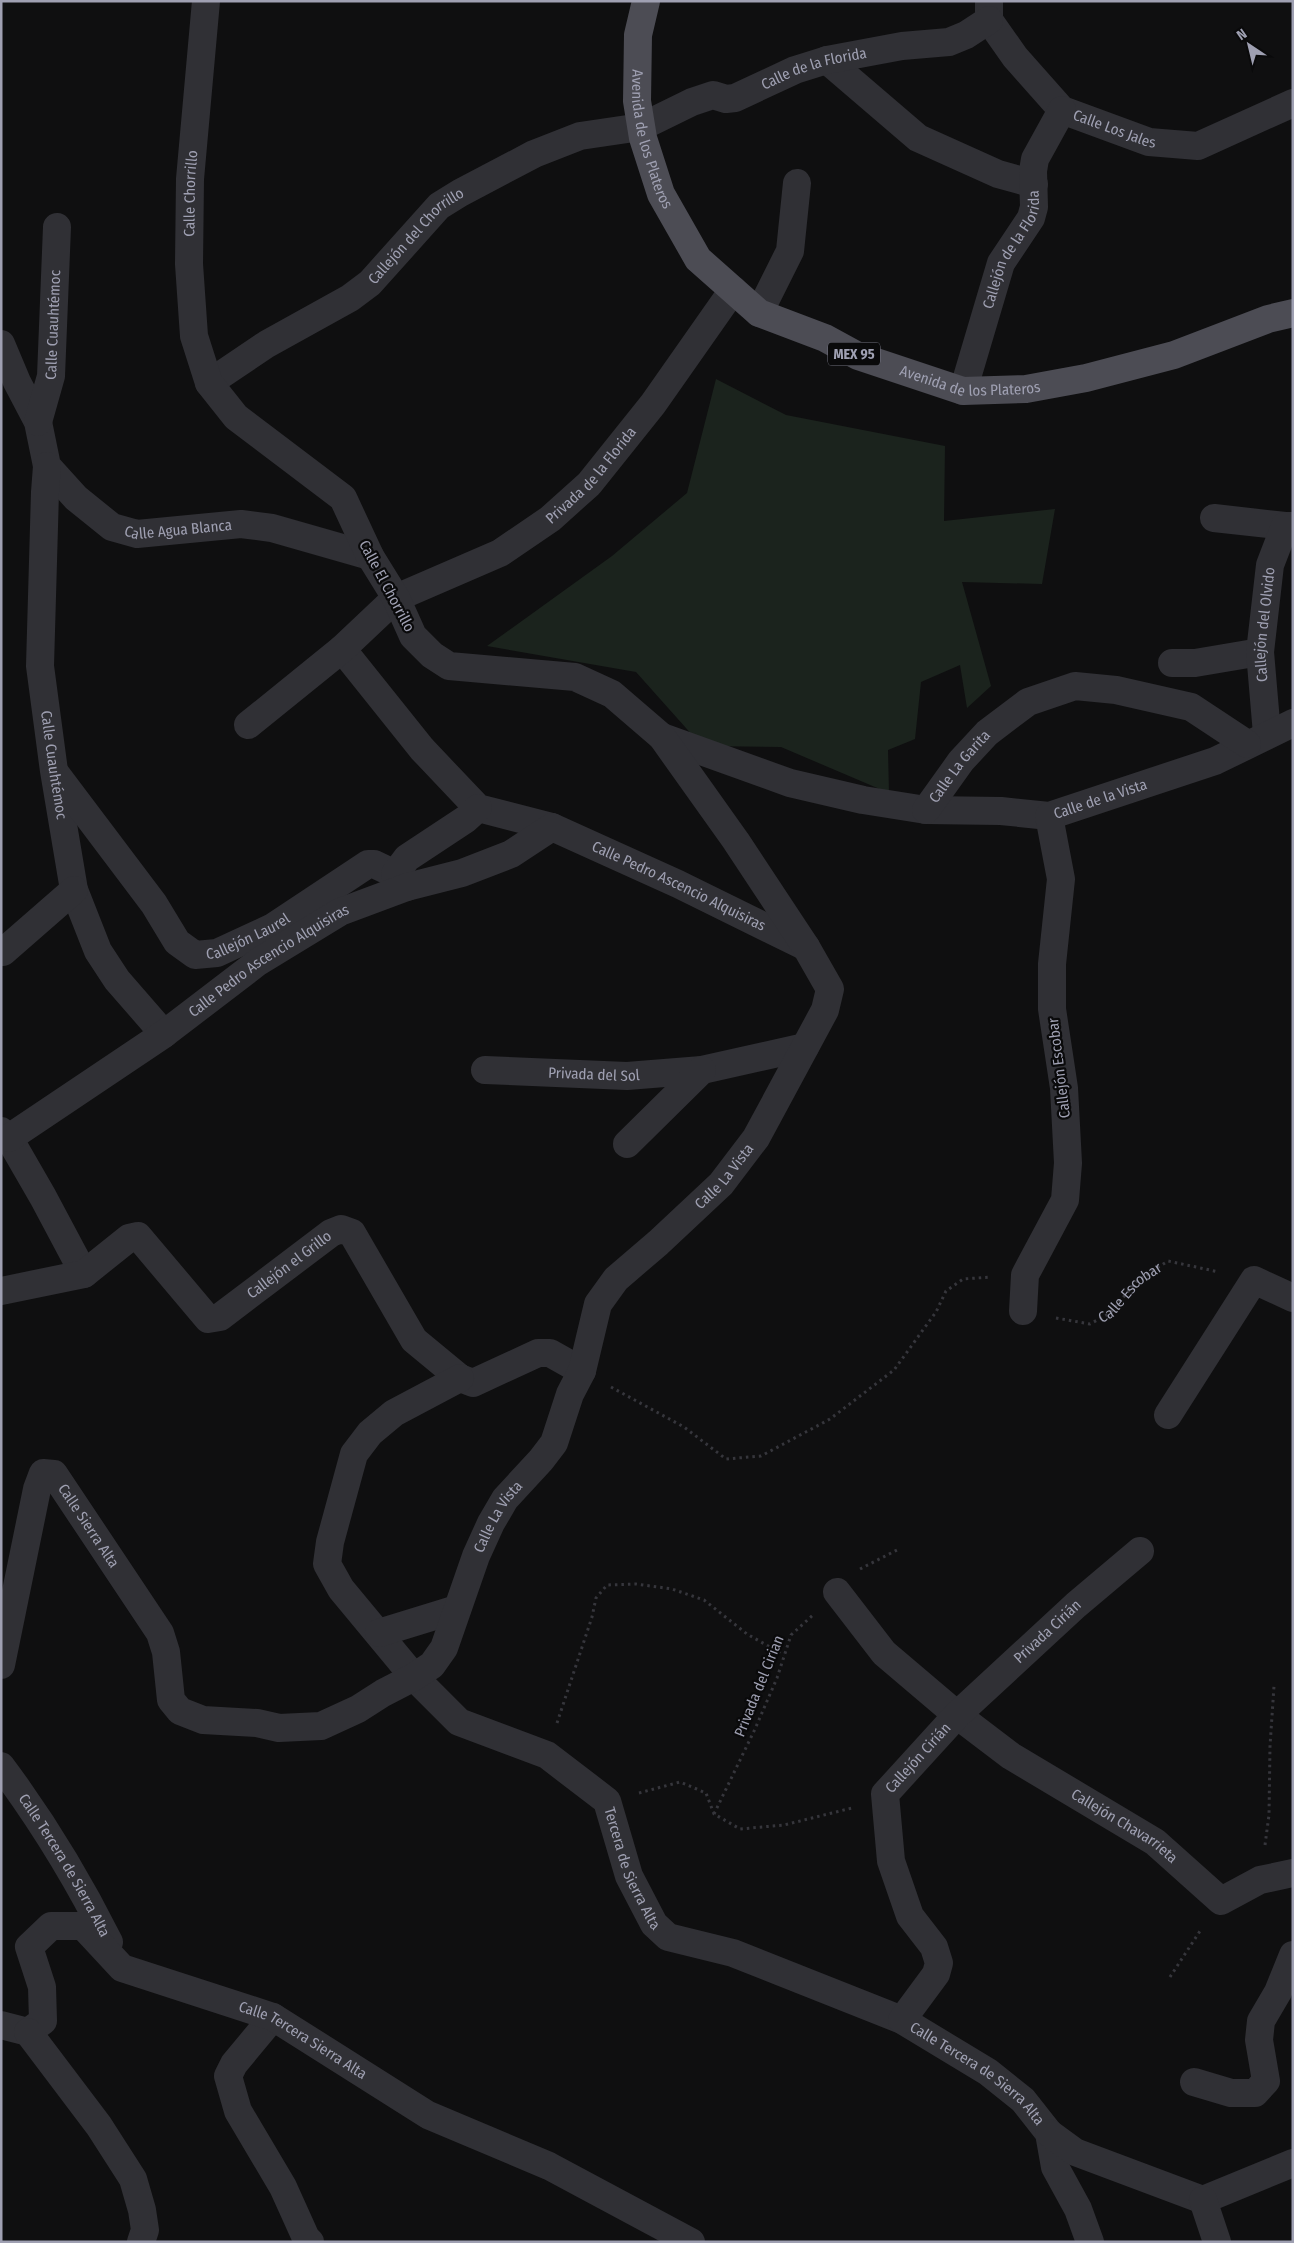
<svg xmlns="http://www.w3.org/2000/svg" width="1294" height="2243" font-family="'Fira Sans Condensed',sans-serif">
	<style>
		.green { fill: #1b231d }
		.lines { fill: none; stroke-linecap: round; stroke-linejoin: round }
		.path { stroke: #36363c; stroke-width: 3; stroke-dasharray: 2.5 4; stroke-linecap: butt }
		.street { stroke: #303035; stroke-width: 28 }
		.primary { stroke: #4c4c54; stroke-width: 28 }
		.labels { text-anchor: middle; stroke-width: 4.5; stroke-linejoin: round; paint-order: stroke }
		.shield { fill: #0a0a0b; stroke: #727380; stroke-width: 1 }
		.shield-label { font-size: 14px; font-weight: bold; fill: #9fa0b2 }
		.street-label { font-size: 15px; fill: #9fa0b2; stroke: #0a0a0b }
	</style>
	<rect width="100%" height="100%" fill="#0f0f10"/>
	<path class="green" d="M 716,379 L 786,415 L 945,446 L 944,521 L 1055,509 L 1042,584 L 962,582 L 991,686 L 967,708 L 960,665 L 921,682 L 915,739 L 888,750 L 889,793 L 781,747 L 702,746 L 636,672 L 487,646 L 612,556 L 687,493 Z"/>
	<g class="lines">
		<g class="path">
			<path id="s1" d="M 1056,1318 L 1090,1324 L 1110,1313 L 1137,1281 L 1168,1261 L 1219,1272"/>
			<path d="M 611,1387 L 684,1427 L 726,1459 L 761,1456 L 830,1419 L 894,1370 L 936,1312 L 946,1291 L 963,1279 L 991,1277"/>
			<path d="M 860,1569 L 897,1550"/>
			<path d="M 557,1723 L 592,1617 L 596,1598 L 607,1585 L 636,1584 L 672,1589 L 704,1600 L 747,1634 L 784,1655"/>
			<path d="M 639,1793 L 680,1782 L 706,1793 L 714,1814 L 740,1829 L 784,1825 L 852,1808"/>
			<path d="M 714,1814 L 755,1729 L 777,1678 L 791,1635 L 813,1615"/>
			<path d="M 1265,1845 L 1269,1815 L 1270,1746 L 1274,1686"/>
			<path d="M 1170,1977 L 1202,1928"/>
		</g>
		<g class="street">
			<path id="s2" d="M 989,3 L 989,20 L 1015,57 L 1062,110 L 1149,142 L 1198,146 L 1293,103"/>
			<path d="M 827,60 L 918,138 L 998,174 L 1034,184"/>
			<path d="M 759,313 L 790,251 L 797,183"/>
			<path id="s3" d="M 1,344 L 17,382 L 38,422 L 47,466 L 76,498 L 112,527 L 137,534 L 241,524 L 272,528 L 370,556"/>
			<path id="s4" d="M 209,383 L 267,344 L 350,298 L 370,283 L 439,206 L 460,193 L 534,154 L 580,136 L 641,127 L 692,102 L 713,95 L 726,99 L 735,98 L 795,70 L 827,60 L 902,46 L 949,42 L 966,35 L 989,20"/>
			<path id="s5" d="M 963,391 L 1001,263 L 1031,218 L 1034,207 L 1033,171 L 1035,159 L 1062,110"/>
			<path id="s6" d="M 38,422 L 51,376 L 57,227"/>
			<path id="s7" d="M 47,466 L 45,492 L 40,666 L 54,771 L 74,890 L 98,951 L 117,980 L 164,1034"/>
			<path d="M 1214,518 L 1285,526 L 1293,526"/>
			<path d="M 342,649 L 422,749 L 478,808 L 552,827"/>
			<path d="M 1172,663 L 1195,663 L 1260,652"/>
			<path id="s8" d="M 248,725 L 342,649 L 396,598 L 500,553 L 550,519 L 589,484 L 653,404 L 733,290"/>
			<path id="s9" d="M 1267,734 L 1260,652 L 1270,565 L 1285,526"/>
			<path id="s10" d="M 662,737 L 790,783 L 863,800 L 926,810 L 1001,811 L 1049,816 L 1215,761 L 1293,723"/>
			<path id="s11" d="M 56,774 L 154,904 L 177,942 L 195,955 L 217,953 L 273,927 L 368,864 L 374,864 L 395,874"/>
			<path id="s12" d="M 926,810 L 961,761 L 987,733 L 1028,702 L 1075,686 L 1116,690 L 1191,707 L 1247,744"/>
			<path d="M 407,887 L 395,874 L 407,858 L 466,819 L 478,808"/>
			<path d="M 3,952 L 74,890"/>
			<path id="s13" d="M 485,1070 L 627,1076 L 702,1070 L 805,1047"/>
			<path d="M 1,1131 L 9,1138 L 43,1197 L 84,1274"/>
			<path id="s14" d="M 9,1138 L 164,1034 L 258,962 L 340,912 L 407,887 L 462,873 L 511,854 L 552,827 L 678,884 L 806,947"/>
			<path d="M 627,1144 L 702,1070"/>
			<path id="s15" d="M 1,1291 L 84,1274 L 129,1238 L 138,1236 L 208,1319 L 220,1317 L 331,1233 L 341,1229 L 352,1233 L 414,1340 L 460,1378 L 473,1383 L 538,1353 L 550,1353 L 582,1371"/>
			<path d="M 1023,1311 L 1025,1275 L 1065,1200 L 1068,1163 L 1064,1088 L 1052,1009 L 1052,964 L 1061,879 L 1049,816"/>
			<path id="s16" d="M 460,1378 L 394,1413 L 370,1433 L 354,1454 L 330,1542 L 327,1564 L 341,1589 L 414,1677 L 459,1722 L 547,1755 L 607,1801 L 629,1876 L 654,1924 L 668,1937 L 733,1953 L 902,2020 L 988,2072 L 1023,2100 L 1049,2133 L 1055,2167 L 1078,2209 L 1090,2242"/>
			<path d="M 1168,1415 L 1254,1280 L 1293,1298"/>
			<path id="s17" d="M 837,1592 L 884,1653 L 957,1715 L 1011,1756 L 1155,1842 L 1221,1901 L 1260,1880 L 1293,1873"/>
			<path d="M 379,1633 L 457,1609"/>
			<path id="s18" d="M 1,1665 L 37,1489 L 43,1473 L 54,1474 L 160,1633 L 166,1652 L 171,1700 L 180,1711 L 203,1720 L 257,1723 L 279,1728 L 321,1726 L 358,1709 L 383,1693 L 414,1677 L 432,1665 L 444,1648 L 476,1556 L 491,1523 L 505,1499 L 541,1460 L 554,1443 L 570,1394 L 582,1371 L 598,1304 L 616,1279 L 658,1243 L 721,1184 L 756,1138 L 825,1010 L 830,989 L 806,947 L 736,841 L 662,737 L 612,694 L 575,677 L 449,666 L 432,655 L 413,636 L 396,598 L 370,556 L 343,498 L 236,417 L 209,383 L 194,336 L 189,264 L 190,179 L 206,1"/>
			<path id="s19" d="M 1,1766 C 42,1821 78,1880 109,1942"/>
			<path d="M 273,2017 L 234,2064 L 228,2076 L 238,2111 L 283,2187 L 306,2238 L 310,2242"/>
			<path id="s20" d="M 902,2020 L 936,1974 L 939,1963 L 934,1947 L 910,1916 L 891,1861 L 885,1794 L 957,1715 L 1076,1605 L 1140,1551"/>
			<path d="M 1,2025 L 28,2032"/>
			<path id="s21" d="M 28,2032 L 43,2021 L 42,1987 L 29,1947 L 51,1926 L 83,1926 L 122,1968 L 273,2017 L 428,2115 L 549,2166 L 691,2242"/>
			<path d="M 28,2032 L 99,2126 L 133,2179 L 142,2210 L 145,2230 L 141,2242"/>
			<path d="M 1194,2082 L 1231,2093 L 1255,2093 L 1266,2081 L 1259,2040 L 1261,2021 L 1278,1992 L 1293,1955"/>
			<path d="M 1049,2133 L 1075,2152 L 1203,2200"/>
			<path d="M 1203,2200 L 1293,2163"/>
			<path d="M 1203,2200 L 1217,2242"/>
		</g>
		<path class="primary" id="s22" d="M 646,1 L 638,35 L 637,101 L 643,138 L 661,194 L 698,259 L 759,313 L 825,338 L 858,356 L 963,391 L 1026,389 L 1086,378 L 1174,355 L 1268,319 L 1293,313"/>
	</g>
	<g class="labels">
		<rect class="shield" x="828" y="342.5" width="52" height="23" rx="4"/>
		<g class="shield-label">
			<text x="854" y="359">MEX 95</text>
		</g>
		<g class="street-label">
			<text dy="5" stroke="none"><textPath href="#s4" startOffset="699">Calle de la Florida</textPath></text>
			<text dy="5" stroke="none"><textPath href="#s2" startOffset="189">Calle Los Jales</textPath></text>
			<text dy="5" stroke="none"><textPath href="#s22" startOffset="141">Avenida de los Plateros</textPath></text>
			<text dy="5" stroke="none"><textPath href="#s18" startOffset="2660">Calle Chorrillo</textPath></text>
			<text dy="5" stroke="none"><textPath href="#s4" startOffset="256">Callejón del Chorrillo</textPath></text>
			<text dy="5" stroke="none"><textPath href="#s5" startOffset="151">Callejón de la Florida</textPath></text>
			<text dy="5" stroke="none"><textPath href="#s6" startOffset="99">Calle Cuauhtémoc</textPath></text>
			<text dy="5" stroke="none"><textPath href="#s22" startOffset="578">Avenida de los Plateros</textPath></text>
			<text dy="5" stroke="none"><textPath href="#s8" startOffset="429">Privada de la Florida</textPath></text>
			<text dy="5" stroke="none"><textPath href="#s3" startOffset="288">Calle Agua Blanca</textPath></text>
			<text transform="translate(387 586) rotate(62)" y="5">Calle El Chorrillo</text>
			<text dy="5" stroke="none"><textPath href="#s9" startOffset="110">Callejón del Olvido</textPath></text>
			<text dy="5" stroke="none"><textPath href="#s7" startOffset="300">Calle Cuauhtémoc</textPath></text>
			<text dy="5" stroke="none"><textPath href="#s12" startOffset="55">Calle La Garita</textPath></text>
			<text dy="5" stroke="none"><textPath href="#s10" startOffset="452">Calle de la Vista</textPath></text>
			<text dy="5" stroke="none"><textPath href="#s14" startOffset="771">Calle Pedro Ascencio Alquisiras</textPath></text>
			<text dy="5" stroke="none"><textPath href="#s11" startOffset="286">Callejón Laurel</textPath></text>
			<text dy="5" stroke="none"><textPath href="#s14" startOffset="315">Calle Pedro Ascencio Alquisiras</textPath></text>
			<text transform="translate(1059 1068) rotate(-97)" y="5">Callejón Escobar</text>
			<text dy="5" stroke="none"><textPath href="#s13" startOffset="109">Privada del Sol</textPath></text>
			<text dy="5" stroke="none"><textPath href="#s18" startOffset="1335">Calle La Vista</textPath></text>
			<text dy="5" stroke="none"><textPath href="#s15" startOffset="359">Callejón el Grillo</textPath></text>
			<text dy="5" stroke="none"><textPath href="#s1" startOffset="86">Calle Escobar</textPath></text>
			<text dy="5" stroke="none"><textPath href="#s18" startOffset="915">Calle La Vista</textPath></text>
			<text dy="5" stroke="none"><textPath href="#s18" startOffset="270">Calle Sierra Alta</textPath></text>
			<text dy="5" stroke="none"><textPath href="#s20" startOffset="480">Privada Cirián</textPath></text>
			<text transform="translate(759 1686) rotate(-68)" y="5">Privada del Cirian</text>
			<text dy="5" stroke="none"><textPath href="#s20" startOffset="299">Callejón Cirián</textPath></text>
			<text dy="5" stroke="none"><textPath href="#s17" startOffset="374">Callejón Chavarrieta</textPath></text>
			<text dy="5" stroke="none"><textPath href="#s19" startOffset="118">Calle Tercera de Sierra Alta</textPath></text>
			<text dy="5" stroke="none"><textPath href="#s16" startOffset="694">Tercera de Sierra Alta</textPath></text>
			<text dy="5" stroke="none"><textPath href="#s21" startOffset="410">Calle Tercera Sierra Alta</textPath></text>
			<text dy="5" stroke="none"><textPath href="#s16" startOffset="1115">Calle Tercera de Sierra Alta</textPath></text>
		</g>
	</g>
	<rect width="1294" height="2243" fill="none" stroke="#9fa0b2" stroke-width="5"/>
	<g transform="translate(1249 45) rotate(325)" stroke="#0a0a0b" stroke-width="4" paint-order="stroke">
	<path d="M0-4L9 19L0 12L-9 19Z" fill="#9fa0b2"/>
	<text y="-8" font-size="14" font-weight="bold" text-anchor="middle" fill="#9fa0b2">N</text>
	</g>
</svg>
